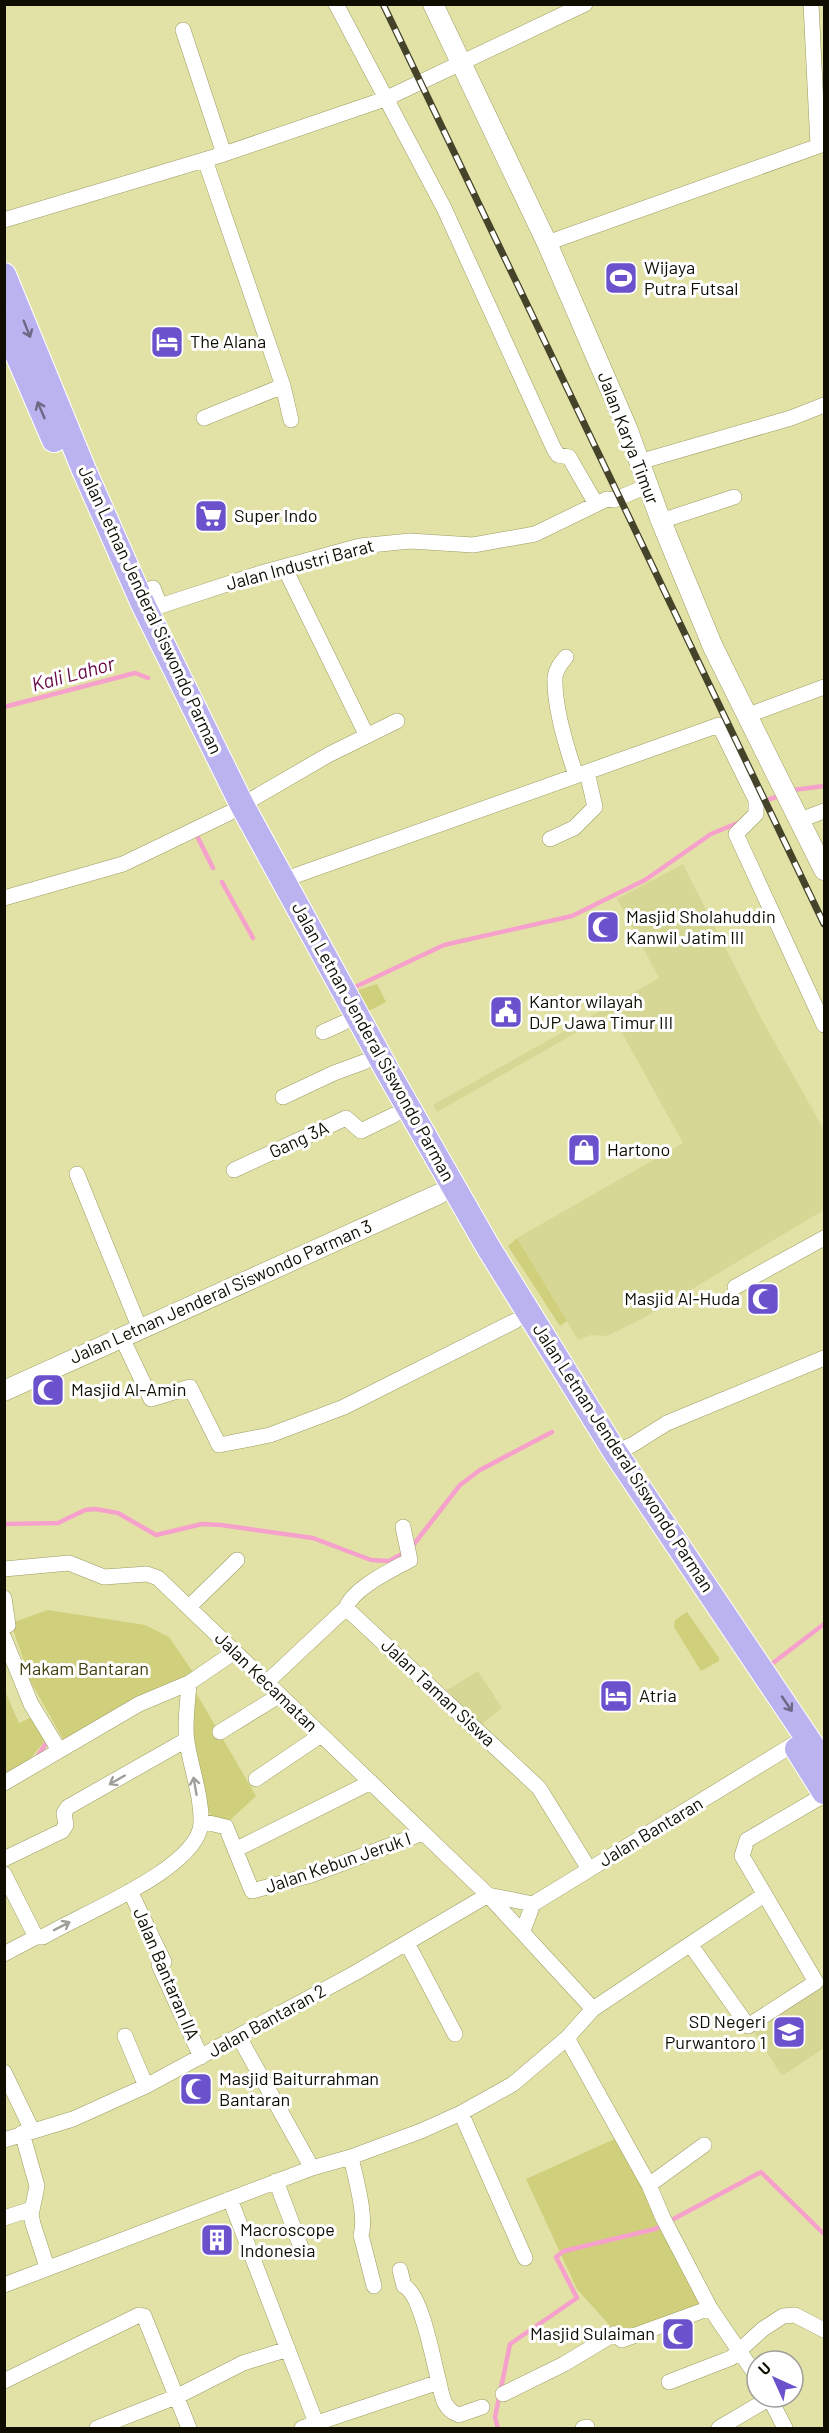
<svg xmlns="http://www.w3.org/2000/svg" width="829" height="2433" font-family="Barlow,sans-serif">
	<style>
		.built { fill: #d7d795 }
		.green { fill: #cfcf7c }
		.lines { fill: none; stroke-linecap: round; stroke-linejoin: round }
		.stream { stroke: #f6a0cc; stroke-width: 4.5 }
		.minor-casing { stroke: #9c9c63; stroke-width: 16 }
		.tertiary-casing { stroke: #9c9c63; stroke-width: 21 }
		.primary-casing { stroke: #fff; stroke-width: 26 }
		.minor { stroke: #fff; stroke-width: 15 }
		.tertiary { stroke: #fff; stroke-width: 20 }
		.primary { stroke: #bbb3f0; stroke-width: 24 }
		.rail-casing { stroke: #45442b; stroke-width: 7 }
		.rail { stroke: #fff; stroke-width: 4.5; stroke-dasharray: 14; stroke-linecap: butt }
		.oneway { stroke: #6d6884 }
		.oneway2 { stroke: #9f9e99 }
		.labels { text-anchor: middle; stroke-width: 6; stroke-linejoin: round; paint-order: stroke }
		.poi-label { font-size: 18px; fill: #0e0d00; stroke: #fff; text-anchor: start }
		.street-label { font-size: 18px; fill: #0e0d00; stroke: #fff }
		.park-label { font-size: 18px; fill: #42410e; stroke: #fff }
		.water-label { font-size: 20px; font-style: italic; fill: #680846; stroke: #fff }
	</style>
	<rect width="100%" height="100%" fill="#e2e2a7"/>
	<path class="built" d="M 683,864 L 760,1016 L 824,1130 L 824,1210 L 644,1318 L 607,1336 L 591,1335 L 578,1340 L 517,1238 L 683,1143 L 611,1013 L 437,1112 L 433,1105 L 659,978 L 617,899 Z
		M 478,1671 L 502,1708 L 481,1725 L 447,1690 Z
		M 824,1978 L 824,2048 L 782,2076 L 750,2026 Z"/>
	<path class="green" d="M 377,984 L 386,1002 L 367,1012 L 355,991 Z
		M 517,1238 L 567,1321 L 560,1326 L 508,1246 Z
		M 48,1610 L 145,1625 L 169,1637 L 195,1675 L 64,1741 L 31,1682 L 11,1623 Z
		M 687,1612 L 719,1658 L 719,1661 L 701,1671 L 674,1627 L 675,1620 Z
		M 4,1689 L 19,1723 L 34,1716 L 46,1740 L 29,1760 L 5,1774 Z
		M 195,1691 L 256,1796 L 226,1824 L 210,1814 L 193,1757 Z
		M 619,2137 L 703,2307 L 621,2338 L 577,2289 L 526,2179 Z"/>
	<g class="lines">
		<path class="stream" d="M 4,707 L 135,673 L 148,678
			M 793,790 L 824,786
			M 770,799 L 776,797
			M 197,836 L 213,868
			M 222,882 L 253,938
			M 355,987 L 444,945 L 572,916 L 645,880 L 711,834 L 740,822
			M 4,1524 L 58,1523 L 85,1510 L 95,1509 L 118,1513 L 156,1535 L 202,1524 L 221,1525 L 313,1538 L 371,1560 L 389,1561 L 404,1553
			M 411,1548 L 460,1485 L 480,1470 L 552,1432
			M 773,1663 L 824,1624
			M 37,1757 L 49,1739
			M 498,2428 L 495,2417 L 510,2344 L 577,2298 L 556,2257 L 564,2251 L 655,2229 L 761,2172 L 824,2234"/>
		<g class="minor-casing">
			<path id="minor" d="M 336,4 L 444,208 L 554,449 L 558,455 L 569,457 L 596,504
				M 811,4 L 818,146
				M 183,30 L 224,154
				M 205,160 L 283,386 L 291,420
				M 4,220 L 224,154 L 385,99 L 585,4
				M 547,243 L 824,144
				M 204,418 L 283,386
				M 639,462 L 791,418 L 824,405
				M 661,521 L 734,497
				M 286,571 L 367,736
				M 138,593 L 153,588 L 160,606 L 261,573 L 360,546 L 410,541 L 473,545 L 535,534 L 607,499 L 614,500 L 647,486
				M 566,657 C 561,663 556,669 555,677 C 554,705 567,749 576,775
				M 746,716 L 824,687
				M 242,805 L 328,755 L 397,721
				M 800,820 L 824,811
				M 550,839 L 574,828 L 595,807 L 587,772
				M 283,880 L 719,725 L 756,800 L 756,814 L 736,834 L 824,1025
				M 4,898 L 123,864 L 229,813
				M 323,1032 L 343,1023
				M 283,1097 L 334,1073 L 364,1062
				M 234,1170 L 346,1118 L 361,1131 L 394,1115
				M 77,1174 L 140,1329
				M 735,1287 L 824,1238
				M 122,1338 L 151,1399 L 190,1387 L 219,1445 L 270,1435 L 344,1407 L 515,1321
				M 615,1452 L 632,1445 L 667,1423 L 824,1358
				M 4,1569 L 69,1563 L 104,1577 L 147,1574 L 158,1578 L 488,1895 L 593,2009
				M 4,1598 L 8,1625 L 4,1627
				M 189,1607 L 237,1560
				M 346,1608 C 353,1588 392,1570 410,1560 L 403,1527
				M 4,1638 L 31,1704 L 59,1750
				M 266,1683 L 346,1608 L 539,1788 L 589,1869
				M 220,1732 L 280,1695
				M 256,1779 L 321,1735
				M 4,1783 L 139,1704 L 189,1683
				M 201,1821 L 226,1827 L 252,1891 L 311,1875 L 423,1833
				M 235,1850 L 371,1782
				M 4,1859 L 62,1831 L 66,1825 L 64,1813 L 68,1807 L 186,1740
				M 4,1874 L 36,1937 L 43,1937 C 78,1915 199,1869 201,1823 C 202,1797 191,1768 187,1742 C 184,1724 188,1702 189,1683 L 233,1653
				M 130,1891 L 164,1962 L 159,1965 L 201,2057
				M 488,1895 L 533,1904
				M 523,1931 L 533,1904 L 794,1744
				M 407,1943 L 455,2034
				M 690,1944 L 748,2026 L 816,1982 L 742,1856 L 747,1840 L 824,1795
				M 4,1954 L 36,1937
				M 125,2036 L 146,2086
				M 239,2037 L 312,2168
				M 567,2038 L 649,2185 L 663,2218 L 710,2308 L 757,2377
				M 4,2072 L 32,2130
				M 461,2113 L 525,2258
				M 22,2133 L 37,2186 L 31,2215 L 33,2224 L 47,2267
				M 4,2140 L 73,2119 L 146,2086 L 355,1973 L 488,1895
				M 351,2157 C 355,2176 367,2217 361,2235 L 374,2286
				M 276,2181 L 302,2250
				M 649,2185 L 704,2145
				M 230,2199 L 318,2428
				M 4,2218 L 32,2209
				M 400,2270 L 404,2286 C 422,2294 433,2361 439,2382
				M 4,2285 L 312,2168 L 351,2157 L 421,2131 L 461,2113 L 513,2084 L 567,2038 L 593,2009 L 764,1895
				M 4,2381 L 139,2315 L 144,2316 L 189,2428
				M 669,2382 L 731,2358 L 763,2329 L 783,2316 L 795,2315 L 824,2330
				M 503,2394 L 564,2364 L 614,2334 L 622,2340 L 710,2308
				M 769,2397 L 785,2428
				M 97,2428 L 178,2396 L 243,2363 L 288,2349
				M 302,2428 L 439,2382 C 442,2397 444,2410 459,2415 L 482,2407
				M 583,2428 L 587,2427
				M 719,2428 L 770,2398"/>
		</g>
		<g class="tertiary-casing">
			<path id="tertiary" d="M 433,4 L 547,243 L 627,428 L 661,521 L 713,647 L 824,870
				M 4,1391 L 439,1194"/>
		</g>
		<g class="primary-casing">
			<path id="primary" d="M 4,275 L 84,470 L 143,604 L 242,805 L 388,1072 L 488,1247 L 615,1452 L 824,1763
				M 4,324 L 54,440
				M 797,1749 L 824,1792"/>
		</g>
		<use href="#minor" class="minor"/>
		<use href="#tertiary" class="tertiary"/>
		<use href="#primary" class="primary"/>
		<g class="rail-casing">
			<path id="rail" d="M 383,4 L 824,924"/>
		</g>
		<use href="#rail" class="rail"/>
	</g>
	<defs><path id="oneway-shaft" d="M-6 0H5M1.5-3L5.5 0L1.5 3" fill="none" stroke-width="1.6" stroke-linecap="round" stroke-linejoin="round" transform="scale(1.5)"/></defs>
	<g class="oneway">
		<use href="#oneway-shaft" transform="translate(27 329) rotate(68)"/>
		<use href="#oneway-shaft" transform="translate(41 410) rotate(-113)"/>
		<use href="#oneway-shaft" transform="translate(787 1704) rotate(56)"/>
	</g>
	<g class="oneway2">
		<use href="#oneway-shaft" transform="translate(117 1780) rotate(150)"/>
		<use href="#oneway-shaft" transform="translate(195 1786) rotate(-100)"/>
		<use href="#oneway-shaft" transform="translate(62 1926) rotate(-27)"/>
	</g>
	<defs>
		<g id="stadium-square" transform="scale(1.725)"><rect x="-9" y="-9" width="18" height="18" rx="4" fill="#6b52cc" stroke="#fff"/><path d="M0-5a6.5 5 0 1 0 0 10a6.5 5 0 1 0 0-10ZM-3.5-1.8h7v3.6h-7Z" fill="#fff"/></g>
		<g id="hotel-square" transform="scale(1.725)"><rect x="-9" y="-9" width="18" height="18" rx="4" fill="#6b52cc" stroke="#fff"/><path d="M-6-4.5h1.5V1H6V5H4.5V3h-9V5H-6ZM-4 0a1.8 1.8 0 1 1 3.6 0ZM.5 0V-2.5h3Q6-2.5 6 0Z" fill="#fff"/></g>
		<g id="supermarket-square" transform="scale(1.725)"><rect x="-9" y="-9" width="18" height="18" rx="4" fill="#6b52cc" stroke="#fff"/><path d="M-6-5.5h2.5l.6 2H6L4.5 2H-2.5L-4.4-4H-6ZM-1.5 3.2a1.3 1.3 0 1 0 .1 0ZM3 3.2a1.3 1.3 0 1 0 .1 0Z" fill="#fff"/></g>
		<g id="mosque-square" transform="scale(1.725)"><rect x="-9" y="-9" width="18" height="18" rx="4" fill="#6b52cc" stroke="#fff"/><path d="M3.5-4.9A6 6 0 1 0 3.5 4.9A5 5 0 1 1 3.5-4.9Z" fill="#fff"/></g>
		<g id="civic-square" transform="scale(1.725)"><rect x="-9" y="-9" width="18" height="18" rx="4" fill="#6b52cc" stroke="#fff"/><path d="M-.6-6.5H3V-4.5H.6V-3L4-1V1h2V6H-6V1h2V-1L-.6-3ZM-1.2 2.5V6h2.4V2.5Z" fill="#fff"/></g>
		<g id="shop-square" transform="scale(1.725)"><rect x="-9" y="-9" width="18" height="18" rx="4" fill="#6b52cc" stroke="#fff"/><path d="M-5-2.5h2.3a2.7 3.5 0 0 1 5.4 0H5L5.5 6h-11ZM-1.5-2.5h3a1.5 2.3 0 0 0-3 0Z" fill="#fff"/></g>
		<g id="school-square" transform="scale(1.725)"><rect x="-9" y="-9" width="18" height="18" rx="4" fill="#6b52cc" stroke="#fff"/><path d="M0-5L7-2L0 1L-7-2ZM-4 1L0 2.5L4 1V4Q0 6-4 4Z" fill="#fff"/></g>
		<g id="building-square" transform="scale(1.725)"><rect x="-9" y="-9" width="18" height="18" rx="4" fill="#6b52cc" stroke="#fff"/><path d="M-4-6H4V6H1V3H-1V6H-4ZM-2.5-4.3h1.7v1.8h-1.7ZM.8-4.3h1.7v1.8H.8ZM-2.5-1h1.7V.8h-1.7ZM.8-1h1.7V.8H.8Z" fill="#fff"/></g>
	</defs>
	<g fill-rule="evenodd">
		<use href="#stadium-square" x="621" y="278"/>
		<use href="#hotel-square" x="167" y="342"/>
		<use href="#supermarket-square" x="211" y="516"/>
		<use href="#mosque-square" x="603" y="927"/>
		<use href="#civic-square" x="506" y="1012"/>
		<use href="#shop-square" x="584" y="1150"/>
		<use href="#mosque-square" x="763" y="1299"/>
		<use href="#mosque-square" x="48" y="1390"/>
		<use href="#hotel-square" x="616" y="1696"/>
		<use href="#school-square" x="789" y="2032"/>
		<use href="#mosque-square" x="196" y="2089"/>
		<use href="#building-square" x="217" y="2240"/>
		<use href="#mosque-square" x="678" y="2334"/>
	</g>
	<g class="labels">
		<g class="poi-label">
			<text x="644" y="274">Wijaya<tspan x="644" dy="21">Putra Futsal</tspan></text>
			<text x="190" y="348">The Alana</text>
			<text x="234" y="522">Super Indo</text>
			<text x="626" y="923">Masjid Sholahuddin<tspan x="626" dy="21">Kanwil Jatim III</tspan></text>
			<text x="529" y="1008">Kantor wilayah<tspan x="529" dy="21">DJP Jawa Timur III</tspan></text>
			<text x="607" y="1156">Hartono</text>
			<text x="740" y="1305" text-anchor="end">Masjid Al-Huda</text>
			<text x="71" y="1396">Masjid Al-Amin</text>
			<text x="639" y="1702">Atria</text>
			<text x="766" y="2028" text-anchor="end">SD Negeri<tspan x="766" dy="21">Purwantoro 1</tspan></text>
			<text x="219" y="2085">Masjid Baiturrahman<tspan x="219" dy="21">Bantaran</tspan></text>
			<text x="240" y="2236">Macroscope<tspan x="240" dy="21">Indonesia</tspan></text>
			<text x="655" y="2340" text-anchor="end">Masjid Sulaiman</text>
		</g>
		<g class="street-label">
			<text transform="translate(628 438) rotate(69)" y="6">Jalan Karya Timur</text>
			<text transform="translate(300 565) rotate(-15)" y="6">Jalan Industri Barat</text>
			<text transform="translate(150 610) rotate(65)" y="6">Jalan Letnan Jenderal Siswondo Parman</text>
			<text transform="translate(373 1042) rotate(61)" y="6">Jalan Letnan Jenderal Siswondo Parman</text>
			<text transform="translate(299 1140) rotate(-25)" y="6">Gang 3A</text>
			<text transform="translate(221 1292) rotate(-24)" y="6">Jalan Letnan Jenderal Siswondo Parman 3</text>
			<text transform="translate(623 1458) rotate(57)" y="6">Jalan Letnan Jenderal Siswondo Parman</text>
			<text transform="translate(266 1682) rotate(44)" y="6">Jalan Kecamatan</text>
			<text transform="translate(438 1693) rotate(43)" y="6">Jalan Taman Siswa</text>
			<text transform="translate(651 1832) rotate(-31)" y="6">Jalan Bantaran</text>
			<text transform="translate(338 1863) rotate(-19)" y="6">Jalan Kebun Jeruk I</text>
			<text transform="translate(166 1974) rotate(67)" y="6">Jalan Bantaran IIA</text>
			<text transform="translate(267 2021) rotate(-29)" y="6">Jalan Bantaran 2</text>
		</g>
		<g class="park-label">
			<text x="84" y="1675">Makam Bantaran</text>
		</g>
		<g class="water-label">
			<text transform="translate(73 674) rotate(-15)" y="7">Kali Lahor</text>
		</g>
	</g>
	<rect width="829" height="2433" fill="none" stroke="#0e0d00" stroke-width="12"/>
	<g transform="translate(775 2379) rotate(315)"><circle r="28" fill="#ffffff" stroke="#9f9e99" stroke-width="1.5"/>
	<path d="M0-4.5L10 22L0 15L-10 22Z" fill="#6b52cc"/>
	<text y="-9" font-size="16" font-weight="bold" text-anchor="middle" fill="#0e0d00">U</text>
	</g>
</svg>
